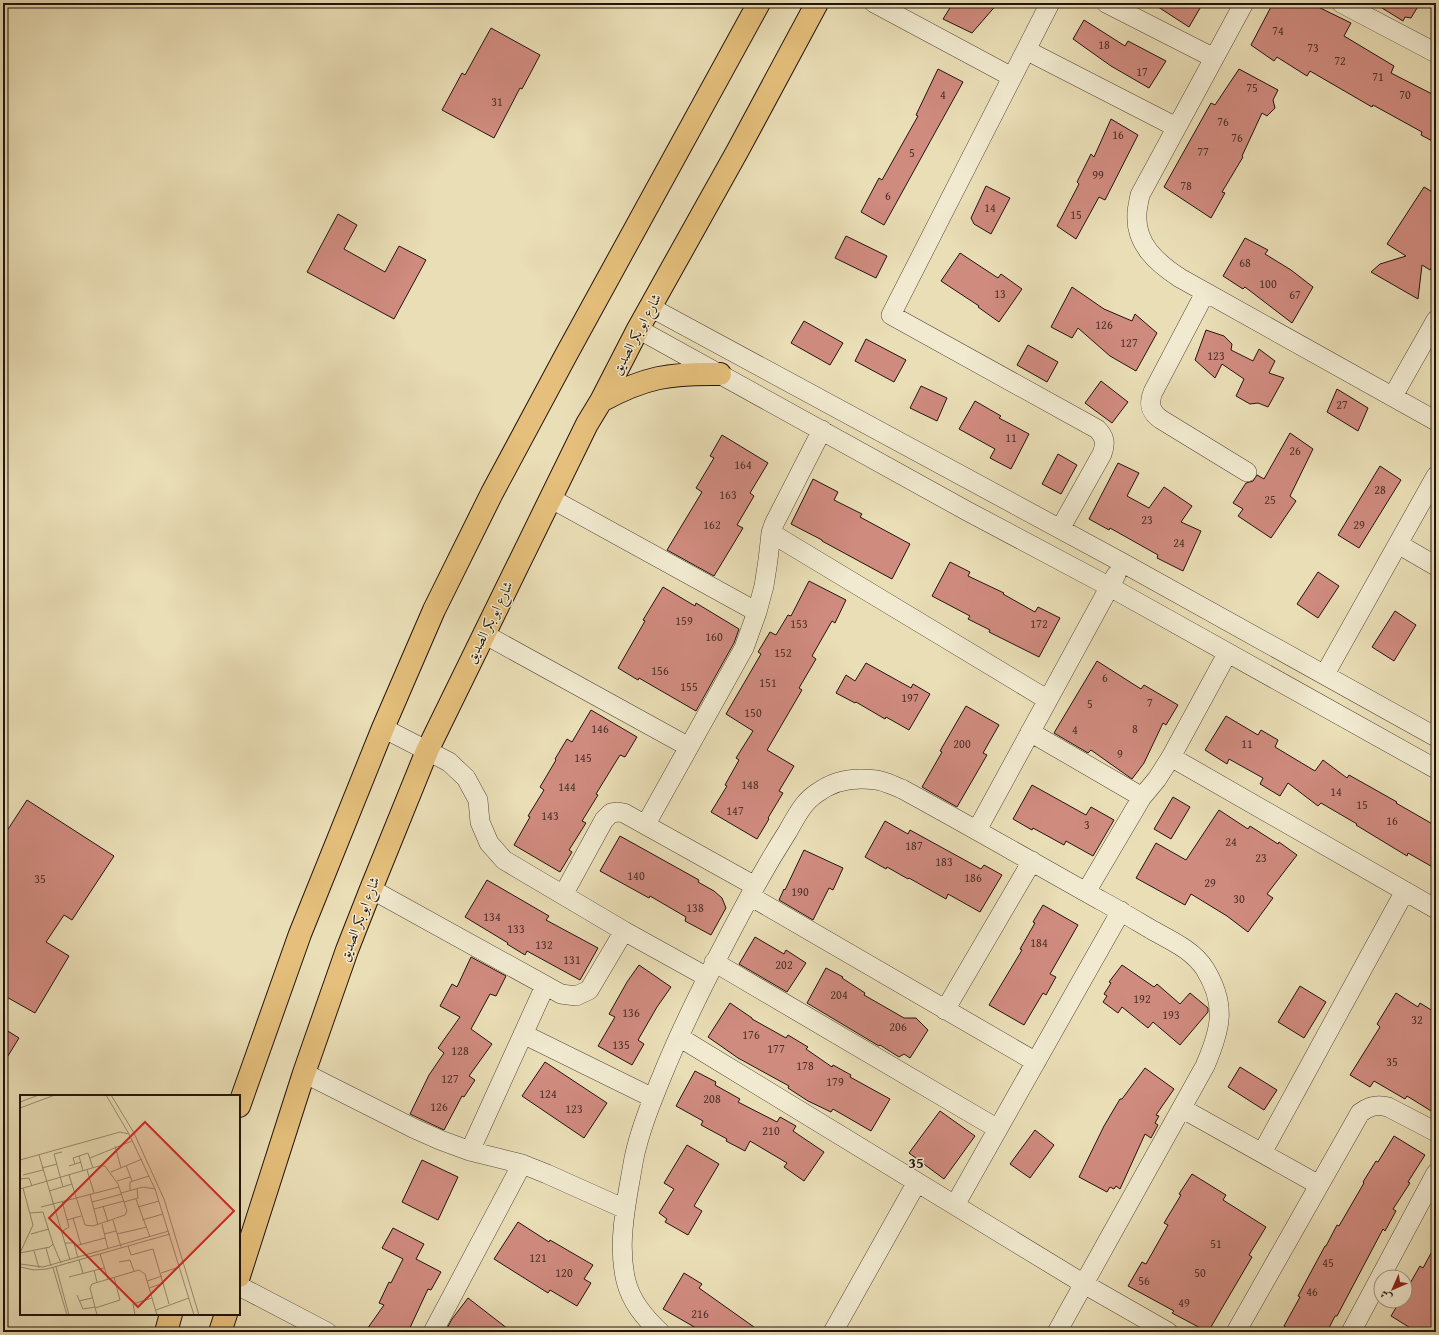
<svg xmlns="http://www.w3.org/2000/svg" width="1439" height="1335" font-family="'Gentium Book Plus',Amiri,serif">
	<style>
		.building { fill: #d08b7f; stroke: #23140e }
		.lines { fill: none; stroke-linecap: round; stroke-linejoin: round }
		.minor-casing { stroke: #554638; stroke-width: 20 }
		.major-casing { stroke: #23140e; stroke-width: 24 }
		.minor { stroke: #f1ead0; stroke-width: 19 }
		.major { stroke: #e5bf7b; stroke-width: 22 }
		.labels { text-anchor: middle; stroke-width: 3; stroke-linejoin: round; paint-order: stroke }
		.number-label { font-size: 12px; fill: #4e322a }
		.street-label { font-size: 14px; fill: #23140e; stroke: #f1ead0 }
		.neighbourhood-label { font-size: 15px; font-weight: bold; fill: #23140e; stroke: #f1ead0 }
		.inset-road { fill: none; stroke: #9a8d73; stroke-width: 1 }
		.view { fill: #d62828; fill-opacity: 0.15; stroke: #d62828; stroke-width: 2 }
		.inset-edge { fill: none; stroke: #23140e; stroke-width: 2 }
	</style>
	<rect width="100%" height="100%" fill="#eadeb6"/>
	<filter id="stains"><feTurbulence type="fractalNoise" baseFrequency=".005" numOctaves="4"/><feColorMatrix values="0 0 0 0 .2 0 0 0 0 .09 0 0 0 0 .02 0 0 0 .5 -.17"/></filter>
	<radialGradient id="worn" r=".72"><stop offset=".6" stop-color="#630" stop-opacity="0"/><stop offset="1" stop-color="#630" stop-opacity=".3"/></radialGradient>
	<path class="building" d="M 953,3 L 998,3 L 972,33 L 943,19 Z
		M 1152,3 L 1203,3 L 1189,27 Z
		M 1273,3 L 1310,3 L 1351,23 L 1344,36 L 1394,66 L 1391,73 L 1436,96 L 1436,143 L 1421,135 L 1422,132 L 1373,105 L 1372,107 L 1310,71 L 1307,76 L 1277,57 L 1274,61 L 1251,45 Z
		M 1374,3 L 1420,3 L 1411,18 L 1405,17 L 1403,21 Z
		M 1084,20 L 1125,46 L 1128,41 L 1166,61 L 1149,88 L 1111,66 L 1073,39 Z
		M 491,28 L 540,55 L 522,89 L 520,88 L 494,138 L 442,110 L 462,73 L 465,75 Z
		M 938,69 L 963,82 L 884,225 L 861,212 L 879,178 L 882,180 L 918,116 L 916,115 Z
		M 1239,69 L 1278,90 L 1273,100 L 1275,108 L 1267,116 L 1262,113 L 1242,156 L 1243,157 L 1222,192 L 1225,193 L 1211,218 L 1164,187 L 1211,103 L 1215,105 Z
		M 1111,119 L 1138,135 L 1105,200 L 1099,197 L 1076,239 L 1057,226 L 1079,184 L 1077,182 L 1091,154 L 1094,157 Z
		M 986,186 L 1010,198 L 991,234 L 974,224 L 971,218 Z
		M 1424,187 L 1436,194 L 1436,260 L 1430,270 L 1422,265 L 1418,299 L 1371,272 L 1380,264 L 1406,256 L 1387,244 Z
		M 338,214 L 357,225 L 344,249 L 385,272 L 399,246 L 426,260 L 394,319 L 307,272 Z
		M 846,236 L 887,256 L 876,278 L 835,258 Z
		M 1245,238 L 1268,250 L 1265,254 L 1291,270 L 1313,287 L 1292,323 L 1245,287 L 1243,289 L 1223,276 Z
		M 960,253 L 998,278 L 1001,274 L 1022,289 L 999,322 L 978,307 L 979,306 L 941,281 Z
		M 1072,287 L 1104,309 L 1132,321 L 1135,314 L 1157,333 L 1136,371 L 1110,356 L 1078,328 L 1072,338 L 1051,327 Z
		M 804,321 L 843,343 L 830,365 L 791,343 Z
		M 1206,330 L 1224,336 L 1232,344 L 1231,350 L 1253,361 L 1259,349 L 1275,361 L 1269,373 L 1284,378 L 1268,407 L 1258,403 L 1250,404 L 1236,396 L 1244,379 L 1222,364 L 1215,378 L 1195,360 Z
		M 866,339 L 906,360 L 894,382 L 855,361 Z
		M 1028,345 L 1058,362 L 1047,382 L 1017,365 Z
		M 1101,381 L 1128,402 L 1112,423 L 1085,403 Z
		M 921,386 L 947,398 L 937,421 L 910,408 Z
		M 1337,389 L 1368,408 L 1358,431 L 1327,412 Z
		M 975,401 L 1001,416 L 999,418 L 1029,434 L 1011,469 L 990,458 L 995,449 L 959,429 Z
		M 1290,433 L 1313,449 L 1290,496 L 1296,501 L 1271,538 L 1238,516 L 1243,509 L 1233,503 L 1246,483 L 1253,481 L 1257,475 L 1264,479 Z
		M 722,435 L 768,463 L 750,493 L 754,496 L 737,525 L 743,528 L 714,576 L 667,550 L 702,492 L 696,488 L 714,458 L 710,456 Z
		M 1058,454 L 1077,465 L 1061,494 L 1042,484 Z
		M 1118,463 L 1139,473 L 1127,496 L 1149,508 L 1164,487 L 1192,506 L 1181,522 L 1201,531 L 1183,571 L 1157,558 L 1158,555 L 1110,528 L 1109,530 L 1089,519 Z
		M 1380,466 L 1401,480 L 1359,548 L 1338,535 Z
		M 813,479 L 838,492 L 834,500 L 862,514 L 860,517 L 910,544 L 892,579 L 822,541 L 822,540 L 791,524 Z
		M 950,562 L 970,572 L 968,576 L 1004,593 L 1003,594 L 1035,612 L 1038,607 L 1060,618 L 1039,657 L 989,632 L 990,630 L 968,619 L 970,616 L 932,596 Z
		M 1318,572 L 1339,586 L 1318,618 L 1297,604 Z
		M 809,581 L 846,600 L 835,623 L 832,621 L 812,656 L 816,659 L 799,688 L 802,690 L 767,750 L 794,766 L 779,791 L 783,793 L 768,818 L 769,819 L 757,839 L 711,812 L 727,786 L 725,785 L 739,760 L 736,758 L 753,731 L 726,714 L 761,654 L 758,652 L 770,632 L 776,635 L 788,615 L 791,616 Z
		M 663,587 L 695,606 L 696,603 L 739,629 L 734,643 L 696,711 L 639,678 L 638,680 L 618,668 L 645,621 L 643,620 Z
		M 1395,611 L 1416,625 L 1394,661 L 1372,647 Z
		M 1097,661 L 1141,689 L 1144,685 L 1178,705 L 1166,725 L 1163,723 L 1144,763 L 1132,779 L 1091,750 L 1088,753 L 1054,733 Z
		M 866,663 L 911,688 L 913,684 L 930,694 L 909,730 L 886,717 L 885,719 L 856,702 L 855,703 L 836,693 L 846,675 L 855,681 Z
		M 966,706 L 999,725 L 983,753 L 987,755 L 957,807 L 922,787 L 942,752 L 940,751 Z
		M 591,710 L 637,737 L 625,757 L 620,755 L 596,794 L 598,795 L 582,821 L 586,823 L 569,850 L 572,852 L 560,872 L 514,845 L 530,817 L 528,816 L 544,790 L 540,787 L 556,760 L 555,759 L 567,739 L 572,742 Z
		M 1226,716 L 1258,735 L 1261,730 L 1278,740 L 1275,747 L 1315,771 L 1323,760 L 1347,778 L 1349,775 L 1397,802 L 1396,803 L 1436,826 L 1436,869 L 1408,853 L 1407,856 L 1356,825 L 1357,824 L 1321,803 L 1318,806 L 1288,783 L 1280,796 L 1260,784 L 1263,778 L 1229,759 L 1227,764 L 1205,750 Z
		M 1032,785 L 1086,815 L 1091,807 L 1114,820 L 1093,856 L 1066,841 L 1064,845 L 1033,828 L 1032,830 L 1013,819 Z
		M 1173,797 L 1190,807 L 1171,839 L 1154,829 Z
		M 27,800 L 114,856 L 72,920 L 64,915 L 46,942 L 69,956 L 35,1013 L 3,995 L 3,837 Z
		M 1219,810 L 1248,829 L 1250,826 L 1278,844 L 1279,842 L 1297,855 L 1267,894 L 1273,898 L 1248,932 L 1227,916 L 1191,894 L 1185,905 L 1136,878 L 1156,843 L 1186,860 Z
		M 885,821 L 908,834 L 910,830 L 981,869 L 984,865 L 1002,875 L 980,912 L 948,894 L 946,899 L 909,878 L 908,879 L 887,867 L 886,869 L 865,857 Z
		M 620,836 L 699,880 L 698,882 L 714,891 L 722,898 L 726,908 L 711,935 L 685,921 L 686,917 L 650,896 L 649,898 L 600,871 Z
		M 804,850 L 843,868 L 833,890 L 829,888 L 813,920 L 779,900 L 784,889 L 785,890 Z
		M 487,880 L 549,916 L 546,920 L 598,948 L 580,980 L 527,951 L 525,955 L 507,944 L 508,943 L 465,917 Z
		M 1043,905 L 1078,925 L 1050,974 L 1056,977 L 1046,995 L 1043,993 L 1024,1025 L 989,1005 L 1022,950 L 1020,949 L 1035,923 L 1033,922 Z
		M 755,937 L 784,954 L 786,950 L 806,963 L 787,992 L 739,964 Z
		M 471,957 L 506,976 L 496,996 L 490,994 L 471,1029 L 492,1044 L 469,1076 L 475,1080 L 464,1097 L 462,1096 L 444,1130 L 410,1114 L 429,1075 L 444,1053 L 438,1048 L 460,1017 L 440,1006 L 452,984 L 457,987 Z
		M 639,965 L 671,987 L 657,1007 L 638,1040 L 644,1044 L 632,1065 L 598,1046 L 615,1017 L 609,1014 L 627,982 Z
		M 1122,965 L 1154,987 L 1157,984 L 1180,1004 L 1190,993 L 1208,1008 L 1208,1012 L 1180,1045 L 1153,1022 L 1148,1028 L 1122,1007 L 1118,1013 L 1103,1002 L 1107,996 L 1104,994 L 1111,983 L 1109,982 Z
		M 826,968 L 843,977 L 842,978 L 865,993 L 864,995 L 904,1018 L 916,1018 L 928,1030 L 910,1058 L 904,1054 L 899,1057 L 880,1045 L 879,1046 L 807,1003 Z
		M 1300,986 L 1326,1002 L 1304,1038 L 1278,1022 Z
		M 1396,993 L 1418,1007 L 1420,1003 L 1436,1013 L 1436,1114 L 1407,1096 L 1405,1099 L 1374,1081 L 1370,1087 L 1350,1075 L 1380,1027 L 1377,1024 Z
		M 730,1003 L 752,1018 L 752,1019 L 786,1038 L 788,1035 L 808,1047 L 806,1049 L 832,1067 L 833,1065 L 851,1075 L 850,1077 L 890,1099 L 871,1131 L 833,1109 L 831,1112 L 808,1101 L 788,1088 L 789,1086 L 738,1058 L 708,1037 Z
		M 3,1028 L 19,1038 L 3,1064 Z
		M 545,1062 L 607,1103 L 584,1138 L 522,1096 Z
		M 1240,1067 L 1277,1090 L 1264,1110 L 1228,1087 Z
		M 1145,1068 L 1174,1089 L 1156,1115 L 1159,1116 L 1155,1123 L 1158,1125 L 1151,1138 L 1145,1134 L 1120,1189 L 1116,1186 L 1114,1189 L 1110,1187 L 1107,1192 L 1079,1177 L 1104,1126 L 1120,1099 L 1122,1099 Z
		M 695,1071 L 716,1082 L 715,1085 L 740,1099 L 738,1102 L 777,1122 L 780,1117 L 796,1126 L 793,1131 L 824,1152 L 804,1181 L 784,1167 L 787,1163 L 750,1141 L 745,1151 L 726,1141 L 727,1139 L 701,1125 L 703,1121 L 676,1106 Z
		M 940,1111 L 975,1136 L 944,1179 L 909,1153 Z
		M 1035,1130 L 1054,1145 L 1030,1178 L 1010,1164 Z
		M 1394,1136 L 1425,1155 L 1408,1182 L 1410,1183 L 1393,1209 L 1396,1211 L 1385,1231 L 1383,1229 L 1337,1316 L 1335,1316 L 1327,1332 L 1295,1332 L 1284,1326 L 1300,1297 L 1298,1296 L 1325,1246 L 1326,1246 L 1337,1225 L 1339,1226 L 1364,1183 L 1363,1182 L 1376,1161 L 1378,1162 Z
		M 687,1145 L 719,1164 L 694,1206 L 702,1211 L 688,1235 L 665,1222 L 667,1219 L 659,1213 L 674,1189 L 664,1183 Z
		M 422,1160 L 458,1177 L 438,1220 L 402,1202 Z
		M 1192,1174 L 1226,1195 L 1223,1200 L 1266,1227 L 1249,1255 L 1252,1257 L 1208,1332 L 1172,1313 L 1174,1311 L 1128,1286 L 1142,1262 L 1146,1264 L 1168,1225 L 1164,1223 L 1181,1195 L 1179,1194 Z
		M 518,1222 L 549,1242 L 550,1240 L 593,1265 L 584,1279 L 591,1283 L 577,1306 L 550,1290 L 548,1293 L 494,1259 Z
		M 393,1228 L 424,1244 L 416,1259 L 441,1272 L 431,1290 L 428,1289 L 408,1332 L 365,1332 L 384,1305 L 379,1303 L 389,1282 L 391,1283 L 403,1259 L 382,1248 Z
		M 1436,1244 L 1436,1326 L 1432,1332 L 1417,1332 L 1391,1316 L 1400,1301 L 1405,1301 L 1405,1292 L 1420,1266 L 1423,1268 Z
		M 684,1273 L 702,1284 L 699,1288 L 761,1332 L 703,1332 L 663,1309 Z
		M 468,1298 L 512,1332 L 445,1332 L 452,1319 Z"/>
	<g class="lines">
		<g class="minor-casing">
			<path id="minor" d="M 874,3 L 1012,77
				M 1050,3 L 891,315 L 1097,429 C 1105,437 1106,443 1102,454 L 1060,529
				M 1106,3 L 1214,58
				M 1244,3 L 1140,195 C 1139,201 1137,208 1137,214 C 1135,244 1157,263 1180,278 L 1436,421
				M 1341,3 L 1436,53
				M 1026,50 L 1176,127
				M 1205,293 L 1153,392 C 1148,404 1151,413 1162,420 L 1247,472
				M 650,307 L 1123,563 L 1436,737
				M 638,329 L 967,511 L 1110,587 L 1436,769
				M 1393,396 L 1436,320
				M 550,498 L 757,612
				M 771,533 L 1048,700
				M 1398,544 L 1436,566
				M 484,634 L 689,747
				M 1325,674 L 1436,476
				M 383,728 L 449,762 L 466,778 L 478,800 L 480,822 L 489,843 L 504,860 L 624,931 L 707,977
				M 1030,732 L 1142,797
				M 1171,757 L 1436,909
				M 646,824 L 744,648 L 757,612 L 764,586 L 768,560 L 771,533 L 774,524 L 822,430
				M 977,830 L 1116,575
				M 371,889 L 561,994 L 576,996 L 589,990 L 624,931
				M 1086,892 L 1142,797 L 1157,779 L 1171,757 L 1227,654
				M 563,895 L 604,820 L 611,813 L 618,812 L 624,813 L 755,886
				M 750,896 L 1036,1062
				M 714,962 L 998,1129
				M 945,1010 L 1032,861
				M 523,1034 L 653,1098
				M 679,1037 L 1084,1284 L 1168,1332
				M 304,1073 L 413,1128 L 440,1140 L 470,1151 L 522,1164 L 547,1174 L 625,1209
				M 1183,1109 L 1319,1185
				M 470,1151 L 545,986
				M 1262,1153 L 1405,891
				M 955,1205 L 1121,911
				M 239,1286 L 327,1332
				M 433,1332 L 522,1164
				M 660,1332 C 645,1318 631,1302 626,1281 C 619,1252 623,1222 628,1192 C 630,1181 632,1169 634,1158 C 640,1130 651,1103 662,1076 C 685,1019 714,963 743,909 C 757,882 772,856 788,831 C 796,817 803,802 817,793 C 834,780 855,777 876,780 C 885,781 894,786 902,789 C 968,825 1034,863 1100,900 C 1117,909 1135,920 1152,930 C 1170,940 1193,950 1205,969 C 1227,1005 1221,1029 1205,1066 L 1057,1332
				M 833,1332 L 917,1182
				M 1236,1332 L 1360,1113 C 1369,1106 1377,1104 1388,1107 L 1436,1132
				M 1351,1332 L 1436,1173"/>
		</g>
		<g class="major-casing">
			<path id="major" d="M 601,401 C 645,377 670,373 720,374
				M 239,1106 L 300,934 L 383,728 L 434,610 L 492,493 L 566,355 L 759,3
				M 239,1276 L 304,1073 L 347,950 L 371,889 L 427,751 L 587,424 L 601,401 L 638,329 L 738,150 L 817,3
				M 166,1332 L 171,1314
				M 220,1332 L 226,1314"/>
		</g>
		<use href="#minor" class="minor"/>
		<use href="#major" class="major"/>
	</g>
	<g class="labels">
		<g class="number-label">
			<text x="1278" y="35">74</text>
			<text x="1104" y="49">18</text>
			<text x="1313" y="52">73</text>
			<text x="1340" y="65">72</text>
			<text x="1142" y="76">17</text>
			<text x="1378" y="81">71</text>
			<text x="1252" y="92">75</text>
			<text x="943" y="99">4</text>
			<text x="1405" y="99">70</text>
			<text x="497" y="106">31</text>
			<text x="1223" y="126">76</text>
			<text x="1118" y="139">16</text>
			<text x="1237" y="142">76</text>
			<text x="1203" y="156">77</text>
			<text x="912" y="157">5</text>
			<text x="1098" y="179">99</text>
			<text x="1186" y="190">78</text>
			<text x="888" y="200">6</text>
			<text x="990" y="212">14</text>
			<text x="1076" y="219">15</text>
			<text x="1245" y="267">68</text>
			<text x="1268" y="288">100</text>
			<text x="1000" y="298">13</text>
			<text x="1295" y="299">67</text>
			<text x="1104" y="329">126</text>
			<text x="1129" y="347">127</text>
			<text x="1216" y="360">123</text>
			<text x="1342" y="409">27</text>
			<text x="1011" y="442">11</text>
			<text x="1295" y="455">26</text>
			<text x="743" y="469">164</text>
			<text x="1380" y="494">28</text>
			<text x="728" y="499">163</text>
			<text x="1270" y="504">25</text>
			<text x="1147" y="524">23</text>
			<text x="712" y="529">162</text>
			<text x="1359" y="529">29</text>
			<text x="1179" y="547">24</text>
			<text x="684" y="625">159</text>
			<text x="799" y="628">153</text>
			<text x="1039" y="628">172</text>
			<text x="714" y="641">160</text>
			<text x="783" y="657">152</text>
			<text x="660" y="675">156</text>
			<text x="1105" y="682">6</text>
			<text x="768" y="687">151</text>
			<text x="689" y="691">155</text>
			<text x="910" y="702">197</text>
			<text x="1150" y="707">7</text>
			<text x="1090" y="708">5</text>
			<text x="753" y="717">150</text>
			<text x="600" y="733">146</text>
			<text x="1135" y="733">8</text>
			<text x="1075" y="734">4</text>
			<text x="962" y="748">200</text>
			<text x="1247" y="748">11</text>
			<text x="1120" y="758">9</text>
			<text x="583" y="762">145</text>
			<text x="750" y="789">148</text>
			<text x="567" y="791">144</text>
			<text x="1336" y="796">14</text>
			<text x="1362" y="809">15</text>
			<text x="735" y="815">147</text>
			<text x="550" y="820">143</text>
			<text x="1392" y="825">16</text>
			<text x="1087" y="829">3</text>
			<text x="1231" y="846">24</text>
			<text x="914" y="850">187</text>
			<text x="1261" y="862">23</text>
			<text x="944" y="866">183</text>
			<text x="636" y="880">140</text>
			<text x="973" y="882">186</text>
			<text x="40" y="883">35</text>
			<text x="1210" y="887">29</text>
			<text x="800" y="896">190</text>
			<text x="1239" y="903">30</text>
			<text x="695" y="912">138</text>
			<text x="492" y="921">134</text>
			<text x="516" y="933">133</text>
			<text x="1039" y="947">184</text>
			<text x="544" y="949">132</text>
			<text x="572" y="964">131</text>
			<text x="784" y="969">202</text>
			<text x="839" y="999">204</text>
			<text x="1142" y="1003">192</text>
			<text x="631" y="1017">136</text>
			<text x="1171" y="1019">193</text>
			<text x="1417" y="1024">32</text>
			<text x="898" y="1031">206</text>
			<text x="751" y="1039">176</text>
			<text x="621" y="1049">135</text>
			<text x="776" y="1053">177</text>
			<text x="460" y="1055">128</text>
			<text x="1392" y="1066">35</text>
			<text x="805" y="1070">178</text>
			<text x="450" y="1083">127</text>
			<text x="835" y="1086">179</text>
			<text x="548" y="1098">124</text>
			<text x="712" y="1103">208</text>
			<text x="439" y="1111">126</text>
			<text x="574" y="1113">123</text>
			<text x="771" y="1135">210</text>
			<text x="1216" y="1248">51</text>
			<text x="538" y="1262">121</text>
			<text x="1328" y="1267">45</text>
			<text x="564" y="1277">120</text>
			<text x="1200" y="1277">50</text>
			<text x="1144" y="1285">56</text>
			<text x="1312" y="1296">46</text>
			<text x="1184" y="1307">49</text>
			<text x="700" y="1318">216</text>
		</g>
		<g class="street-label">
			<text transform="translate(636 334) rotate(-62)" y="5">شارع ابو بكر الصديق</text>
			<text transform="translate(489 622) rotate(-64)" y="5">شارع ابو بكر الصديق</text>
			<text transform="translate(359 919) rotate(-69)" y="5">شارع ابو بكر الصديق</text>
		</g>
		<g class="neighbourhood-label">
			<text x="916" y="1168">35</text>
		</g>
	</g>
	<g transform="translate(20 1095)">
		<rect width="220" height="220" fill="#eadeb6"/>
		<path class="inset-road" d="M 86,0 L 109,39 L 135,94 L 174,220M 91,0 L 114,38 L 144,104 L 179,220M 0,7 L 19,0M 0,13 L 35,0M 95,51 L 101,73M 42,57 L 34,59 L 43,92M 19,60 L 50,165M 59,61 L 63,76M 70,63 L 112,46M 0,65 L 100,37 L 109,39M 55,69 L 53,63 L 68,58 L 73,73M 106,70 L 112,86M 49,71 L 61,67M 22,73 L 37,69M 67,75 L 74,98M 91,77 L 122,64M 3,80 L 23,75M 0,84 L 9,83 L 12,91M 97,86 L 110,82M 0,94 L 79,71 L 85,71 L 98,89 L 107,116 L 105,120 L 73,131 L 65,130 L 49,80M 110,95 L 110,87 L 129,81M 29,96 L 52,89M 101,98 L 123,92 L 135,94M 70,99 L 78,130M 116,104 L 130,142M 72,107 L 102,99M 104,107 L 118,103 L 117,94M 83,111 L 88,127M 21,112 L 99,92M 118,112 L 139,106M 74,114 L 104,106M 53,123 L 61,150M 47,125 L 61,121M 93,125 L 101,152M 122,125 L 143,119M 82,129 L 88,154M 41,137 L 49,132 L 42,106M 11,139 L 29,134M 84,139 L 96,136M 97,139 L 127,132M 45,148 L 54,148 L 58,163M 33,149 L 41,168M 55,151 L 85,143M 108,151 L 111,160 L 133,154 L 149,209M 26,153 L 31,171M 14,156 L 19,173M 0,158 L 30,152 L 33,149 L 23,117 L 10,118M 0,158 L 13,130 L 3,93M 80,159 L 88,184M 59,165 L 63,178M 99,167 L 110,165 L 114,176M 0,169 L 23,172 L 149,136M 0,172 L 14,175 L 27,174 L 150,139M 36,172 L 49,220M 33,173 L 47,220M 74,175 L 77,187M 141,178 L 159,172M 49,182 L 84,173M 127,186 L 142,181M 129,193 L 144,188M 57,200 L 63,214 L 75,212M 59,206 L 72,203M 75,213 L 100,205 L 94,182M 136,215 L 169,203M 77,220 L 70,193 L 72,189 L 119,175 L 125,179 L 137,220M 115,220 L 113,209 L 132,203"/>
		<path class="view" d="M 125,27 L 214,116 L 118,212 L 29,123 Z"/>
		<rect width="220" height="220" class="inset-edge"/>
	</g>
	<rect width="1439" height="1335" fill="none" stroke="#eadeb6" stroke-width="16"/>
	<rect x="4" y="4" width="1431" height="1327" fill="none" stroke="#23140e" stroke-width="2"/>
	<rect x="8" y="8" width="1423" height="1319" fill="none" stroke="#23140e"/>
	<g transform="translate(1393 1289) rotate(225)"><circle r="19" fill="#f1ead0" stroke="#9f9482"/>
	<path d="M0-3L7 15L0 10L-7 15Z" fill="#8f2418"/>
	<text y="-6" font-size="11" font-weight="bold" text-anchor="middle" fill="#23140e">ش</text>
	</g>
	<rect width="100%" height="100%" filter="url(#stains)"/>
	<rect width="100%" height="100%" fill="url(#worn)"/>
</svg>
